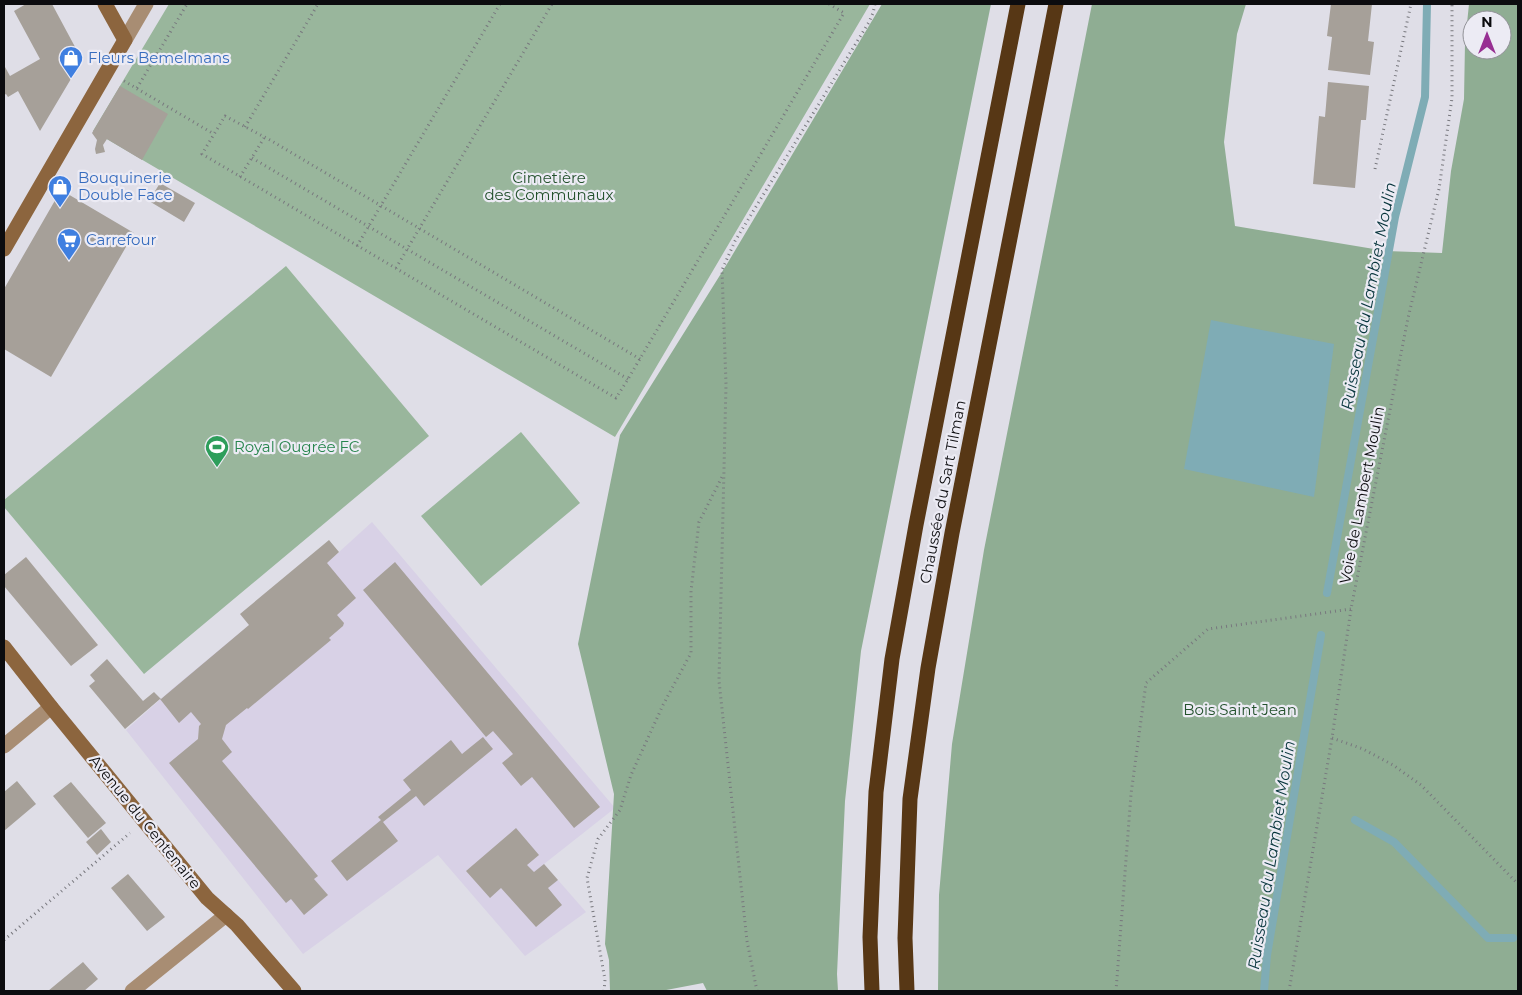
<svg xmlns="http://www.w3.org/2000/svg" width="1522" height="995" font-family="Montserrat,sans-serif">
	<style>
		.education { fill: #d8d1e6 }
		.green { fill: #99b69c }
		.forest { fill: #8fad93; fill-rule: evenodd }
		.water { fill: #7facb5 }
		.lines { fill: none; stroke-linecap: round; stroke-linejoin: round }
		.stream { stroke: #7facb5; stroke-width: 8 }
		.building { fill: #a6a099 }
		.path { stroke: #78787e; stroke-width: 3; stroke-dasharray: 1 4; stroke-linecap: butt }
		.street { stroke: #a88d73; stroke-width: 15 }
		.secondary { stroke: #8c653e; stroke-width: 15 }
		.highway { stroke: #573715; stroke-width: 15 }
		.labels { text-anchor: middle; stroke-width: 4.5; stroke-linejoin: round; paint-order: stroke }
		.shop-label { font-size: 15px; fill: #366cbe; stroke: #ecebf4; text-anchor: start }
		.park-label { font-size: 15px; fill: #23512c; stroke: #ecebf4 }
		.leisure-label { font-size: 15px; fill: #27864d; stroke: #ecebf4; text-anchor: start }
		.street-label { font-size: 15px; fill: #0c0c0f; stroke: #ecebf4 }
		.water-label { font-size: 16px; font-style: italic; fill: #06343b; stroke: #ecebf4 }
	</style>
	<rect width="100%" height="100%" fill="#dfdee7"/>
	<path class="education" d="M 372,522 L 615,808 L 544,864 L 586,912 L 525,956 L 438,855 L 303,954 L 126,730 L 172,689 L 325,562 L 327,563 Z"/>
	<path class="green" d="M 169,4 L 870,4 L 615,437 L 93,131 Z
		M 286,266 L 429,436 L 144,674 L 4,507 L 4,500 Z
		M 521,432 L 580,503 L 481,586 L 421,516 Z"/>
	<path class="forest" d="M 882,4 L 991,4 L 861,651 L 845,801 L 837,974 L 838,991 L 707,991 L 703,983 L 661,991 L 610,991 L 609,960 L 605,944 L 614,794 L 578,644 L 620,435 L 727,264 Z
		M 1092,4 L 1246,4 L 1237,34 L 1224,142 L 1235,226 L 1386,251 L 1442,253 L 1451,171 L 1464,99 L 1465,43 L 1469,4 L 1518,4 L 1518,991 L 938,991 L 939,895 L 952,744 L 984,550 ZM 1472,20 L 1502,20 L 1502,50 L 1472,50 Z"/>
	<path class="water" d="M 1211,320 L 1334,344 L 1314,497 L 1184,469 Z"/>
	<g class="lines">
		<path class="stream" d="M 1327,593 L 1395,217 L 1425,97 L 1427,4
			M 1355,820 L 1394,842 L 1488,938 L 1513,938
			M 1264,991 L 1267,955 L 1321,635"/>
	</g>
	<path class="building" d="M 26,4 L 52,4 L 81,58 L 80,59 L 81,62 L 40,131 L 18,91 L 8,97 L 6,94 L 4,95 L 4,68 L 5,67 L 10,76 L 40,59 L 14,11 Z
		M 1331,4 L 1372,4 L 1368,41 L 1374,42 L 1370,75 L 1328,70 L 1332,37 L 1327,36 Z
		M 1328,82 L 1369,86 L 1366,120 L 1361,120 L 1355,188 L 1313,184 L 1319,116 L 1325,117 Z
		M 120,86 L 168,114 L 142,160 L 107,139 L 103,145 L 105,152 L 96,154 L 95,149 L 97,140 L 92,133 Z
		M 160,183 L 195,203 L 184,222 L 149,201 Z
		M 61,190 L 134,233 L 51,377 L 4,349 L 4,289 Z
		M 329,540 L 339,552 L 327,563 L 356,598 L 337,615 L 344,623 L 343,626 L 329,638 L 331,640 L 248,709 L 247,708 L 226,725 L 222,739 L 232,752 L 222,761 L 318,876 L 314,879 L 328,895 L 304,915 L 291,899 L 286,903 L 169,763 L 198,739 L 199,726 L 201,724 L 191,712 L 179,723 L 160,699 L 125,729 L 89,686 L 95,681 L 90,675 L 107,659 L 143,701 L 154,692 L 161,699 L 249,625 L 240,614 Z
		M 26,557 L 98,645 L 71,666 L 4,586 L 4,575 Z
		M 395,562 L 600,807 L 574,828 L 532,777 L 521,786 L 502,763 L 513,754 L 493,731 L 486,737 L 363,590 Z
		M 483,737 L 493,749 L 424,806 L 416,796 L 383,822 L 398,841 L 347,881 L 331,861 L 381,820 L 378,817 L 411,790 L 403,780 L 451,740 L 462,754 Z
		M 17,781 L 36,804 L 4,831 L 4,792 Z
		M 71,782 L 106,823 L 88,838 L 53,796 Z
		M 516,828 L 539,855 L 527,865 L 534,872 L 544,864 L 558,880 L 548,888 L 562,905 L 536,927 L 501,888 L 490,898 L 466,871 Z
		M 101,829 L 111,842 L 97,855 L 86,842 Z
		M 128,874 L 165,917 L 147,931 L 111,888 Z
		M 83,962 L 98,979 L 84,991 L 48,991 Z"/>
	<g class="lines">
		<path class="path" d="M 124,81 L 214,134
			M 137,88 L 187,4
			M 245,127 L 318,4
			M 252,158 L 628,379
			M 1375,169 L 1411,4
			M 240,177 L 264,138
			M 357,246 L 500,4
			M 396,268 L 552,4
			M 640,359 L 270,140 L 225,116 L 202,154 L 616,398 L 628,379 L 844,13 L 829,4
			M 1332,738 L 1363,749 L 1393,765 L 1421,785 L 1518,884
			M 4,940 L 130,833
			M 604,991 L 605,980 L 587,878 L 598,839 L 620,810 L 631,775 L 663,705 L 691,653 L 691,591 L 699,522 L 723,475
			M 757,991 L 747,941 L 719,681 L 726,384 L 722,270 L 735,241 L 869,22 L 873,13 L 875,4
			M 1116,991 L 1131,794 L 1146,683 L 1208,629 L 1351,609
			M 1289,991 L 1332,738 L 1351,609 L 1408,318 L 1439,189 L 1452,98 L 1452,4"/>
		<path class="street" d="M 125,40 L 146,4
			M 4,746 L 51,707
			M 132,991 L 226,915"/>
		<path class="secondary" d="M 4,249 L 125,40 L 105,4
			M 4,647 L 51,707 L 207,898 L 237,925 L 294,991"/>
		<path class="highway" d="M 872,991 L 870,937 L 876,792 L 892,659 L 916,525 L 1018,4
			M 907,991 L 905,938 L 910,799 L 928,668 L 952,533 L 1056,4"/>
	</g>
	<defs>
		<g id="shop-pin" transform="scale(1.25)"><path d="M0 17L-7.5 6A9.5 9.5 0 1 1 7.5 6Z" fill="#3f7fe0" stroke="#ecebf4"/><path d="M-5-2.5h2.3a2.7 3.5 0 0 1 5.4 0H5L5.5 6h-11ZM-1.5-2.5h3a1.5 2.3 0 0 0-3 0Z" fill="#fff"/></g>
		<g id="supermarket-pin" transform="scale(1.25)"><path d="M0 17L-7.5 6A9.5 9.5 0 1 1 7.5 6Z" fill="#3f7fe0" stroke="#ecebf4"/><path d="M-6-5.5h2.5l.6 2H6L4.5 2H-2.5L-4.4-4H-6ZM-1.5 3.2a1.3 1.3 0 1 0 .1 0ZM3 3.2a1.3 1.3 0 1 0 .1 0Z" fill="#fff"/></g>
		<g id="stadium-pin" transform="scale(1.25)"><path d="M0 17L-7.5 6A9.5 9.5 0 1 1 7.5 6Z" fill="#2e9e5b" stroke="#ecebf4"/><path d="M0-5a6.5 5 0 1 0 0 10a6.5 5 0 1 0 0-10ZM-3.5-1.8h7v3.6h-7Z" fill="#fff"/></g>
	</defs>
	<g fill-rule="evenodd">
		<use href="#shop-pin" x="71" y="58"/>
		<use href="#shop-pin" x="60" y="187"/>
		<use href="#supermarket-pin" x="69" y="240"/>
		<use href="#stadium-pin" x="217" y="447"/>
	</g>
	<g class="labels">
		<g class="shop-label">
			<text x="88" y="63">Fleurs Bemelmans</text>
			<text x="78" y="183">Bouquinerie<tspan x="78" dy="17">Double Face</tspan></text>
			<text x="86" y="245">Carrefour</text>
		</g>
		<g class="park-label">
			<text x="549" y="183">Cimetière<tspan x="549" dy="17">des Communaux</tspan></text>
			<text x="1240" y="715">Bois Saint Jean</text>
		</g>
		<g class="leisure-label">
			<text x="234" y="452">Royal Ougrée FC</text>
		</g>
		<g class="street-label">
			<text transform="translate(943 492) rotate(-79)" y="5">Chaussée du Sart Tilman</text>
			<text transform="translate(1362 495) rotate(-79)" y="5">Voie de Lambert Moulin</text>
			<text transform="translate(145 822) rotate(51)" y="5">Avenue du Centenaire</text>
		</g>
		<g class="water-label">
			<text transform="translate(1368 296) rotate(-79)" y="6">Ruisseau du Lambiet Moulin</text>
			<text transform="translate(1271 855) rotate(-81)" y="6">Ruisseau du Lambiet Moulin</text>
		</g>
	</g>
	<rect width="1522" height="995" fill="none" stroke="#0c0c0f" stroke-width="10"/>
	<g transform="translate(1487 35)"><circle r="24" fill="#ecebf4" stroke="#929298"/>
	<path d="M0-4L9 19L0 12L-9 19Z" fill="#972f92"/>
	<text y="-8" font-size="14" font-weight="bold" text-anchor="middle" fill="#0c0c0f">N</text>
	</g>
</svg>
